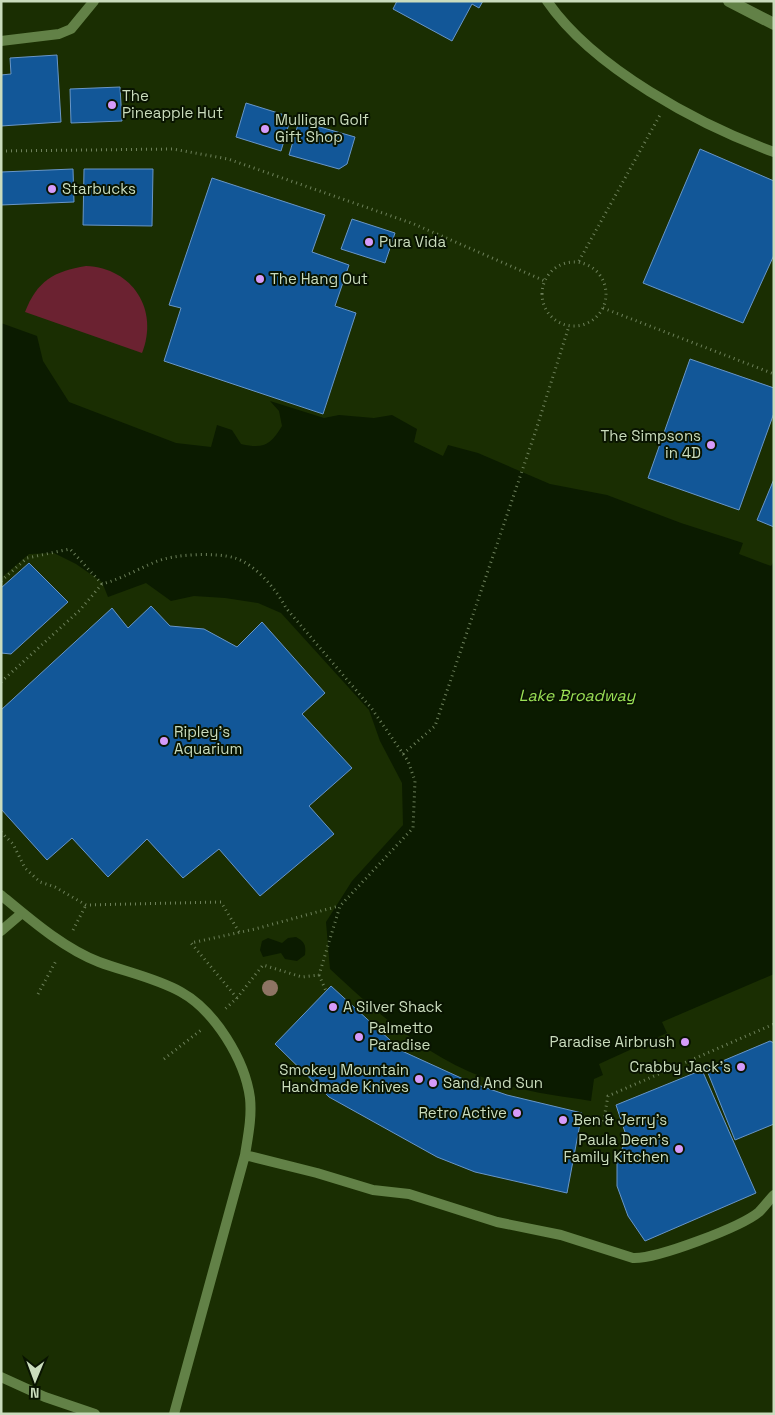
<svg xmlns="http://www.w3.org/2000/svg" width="775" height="1415" font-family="'Space Grotesk',sans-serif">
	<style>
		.green { fill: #6b2231 }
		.water { fill: #0b1b00 }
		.building { fill: #125798; stroke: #6896c8 }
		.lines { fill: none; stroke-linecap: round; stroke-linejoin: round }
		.path { stroke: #6d805a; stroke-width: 3; stroke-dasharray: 1 4; stroke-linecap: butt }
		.lane { stroke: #628147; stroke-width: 10 }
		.street { stroke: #628147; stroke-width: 12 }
		.tree { fill: #8e7464 }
		.poi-dot { fill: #d69bfa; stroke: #091401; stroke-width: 2 }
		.labels { text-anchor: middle; stroke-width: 4; stroke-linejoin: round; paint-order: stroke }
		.poi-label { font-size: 15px; fill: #cadcbd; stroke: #091401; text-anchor: start }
		.water-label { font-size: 16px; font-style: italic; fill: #9be156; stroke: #091401 }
	</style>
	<rect width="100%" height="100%" fill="#1a2e02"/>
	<path class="green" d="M 86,266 C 133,268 159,310 142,353 L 25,312 C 37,281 54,271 86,266 Z"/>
	<path class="water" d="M 1,323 L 37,336 L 43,361 L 69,402 L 176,443 L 211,447 L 217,425 L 232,430 L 241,444 C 263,449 270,446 282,426 L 279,411 L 270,401 L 324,418 L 339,415 L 374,418 L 392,415 L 417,429 L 414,442 L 443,456 L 448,445 L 478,453 L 550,484 L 607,495 L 681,523 L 743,543 L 739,554 L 771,566 L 774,561 L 774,974 L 662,1022 L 667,1033 L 599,1064 L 603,1075 L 594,1079 L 591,1101 C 555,1095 516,1091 482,1077 C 423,1054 376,1012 330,969 L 326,922 L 352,881 L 403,825 L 402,783 L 380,741 L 369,710 L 281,613 L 258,603 L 225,598 L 194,596 L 171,601 L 146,583 L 108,597 L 102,582 L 76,564 L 54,553 L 29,554 L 1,578 Z
		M 296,937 C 305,942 306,945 305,955 L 297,961 L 285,959 L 281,953 L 263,957 L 260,950 L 262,941 L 268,938 L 282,943 L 288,938 Z"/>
	<path class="building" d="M 397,1 L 483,1 L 479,8 L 472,4 L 452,41 L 393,9 Z
		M 57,55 L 61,122 L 1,126 L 1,75 L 11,74 L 10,58 Z
		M 120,87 L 122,121 L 71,123 L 70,89 Z
		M 246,103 L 291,117 L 281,151 L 236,137 Z
		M 299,121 L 355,137 L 347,164 L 339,169 L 289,155 Z
		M 700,149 L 774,181 L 774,255 L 743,323 L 643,283 Z
		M 73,169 L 74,202 L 1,205 L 1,172 Z
		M 84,169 L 153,169 L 152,226 L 83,225 Z
		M 212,178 L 325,215 L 312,252 L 349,265 L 335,306 L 356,313 L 323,414 L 164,361 L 181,308 L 169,305 Z
		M 352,219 L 395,233 L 385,263 L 341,249 Z
		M 690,359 L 774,388 L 774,413 L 739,510 L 648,478 Z
		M 774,479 L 774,527 L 757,520 Z
		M 29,563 L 68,602 L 11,654 L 1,653 L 1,588 Z
		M 151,606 L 170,626 L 204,629 L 237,647 L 262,622 L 325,693 L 302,714 L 352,768 L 309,806 L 334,834 L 260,896 L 219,849 L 183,878 L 147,839 L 108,877 L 72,838 L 47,860 L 1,809 L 1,710 L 112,608 L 128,628 Z
		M 331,986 L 402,1051 L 472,1083 L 507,1095 L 582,1113 L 567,1193 L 475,1172 L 437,1157 L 329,1097 L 275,1044 Z
		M 770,1041 L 774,1043 L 774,1124 L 735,1140 L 706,1068 Z
		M 702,1070 L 756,1193 L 645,1241 L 628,1216 L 617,1186 L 617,1160 L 627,1138 L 616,1105 Z"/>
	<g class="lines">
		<path class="path" d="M 1,151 L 173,149 L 228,159 L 414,224 L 545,281
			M 579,261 L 660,115
			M542 294a32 32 0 1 1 64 0a32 32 0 1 1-64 0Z
			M 603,308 L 774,374
			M 1,581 L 27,558 L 70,549 L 102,584 C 121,579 136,570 155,562 C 174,554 215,552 235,558 C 255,564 277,590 286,608 L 372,709 L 408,761 L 415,781 L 413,828 L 340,906 L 319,975 L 302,977 L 263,965 L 237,998 L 225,1009
			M 1,682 L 80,610 L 102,584
			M 403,754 L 435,726 L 536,430 L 569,326
			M 1,832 L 13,844 L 25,868 L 40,882 L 55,887 L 86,905 L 221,902 L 239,932
			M 73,930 L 86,905
			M 319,975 L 326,991
			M 38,994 L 57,959
			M 237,998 L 191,943 L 255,929 L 339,906
			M 164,1059 L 201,1030
			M 581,1120 L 603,1124 L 608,1096 L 774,1024"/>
		<path class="lane" d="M 547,1 C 593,68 699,125 774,152
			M 1,41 L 59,34 L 71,29 L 94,1
			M 1,895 C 30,919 63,948 99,962 C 126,972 156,978 181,992 C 215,1011 245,1060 250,1098 C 252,1117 248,1136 245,1155 L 174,1414
			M 1,931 L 22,913
			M 245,1155 L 317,1173 L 373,1190 L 409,1194 L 497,1222 L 561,1235 L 633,1258 C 657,1259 741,1227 759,1212 C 764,1207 769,1200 774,1195
			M 1,1377 L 45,1397 L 95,1414"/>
		<path class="street" d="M 729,1 L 774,24"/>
	</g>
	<circle class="tree" cx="270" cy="988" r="8"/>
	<g class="poi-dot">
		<circle cx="112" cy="105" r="5"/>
		<circle cx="265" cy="129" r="5"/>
		<circle cx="52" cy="189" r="5"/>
		<circle cx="369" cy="242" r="5"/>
		<circle cx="260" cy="279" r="5"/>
		<circle cx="711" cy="445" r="5"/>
		<circle cx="164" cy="741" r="5"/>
		<circle cx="333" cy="1007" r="5"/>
		<circle cx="359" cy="1037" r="5"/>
		<circle cx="685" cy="1042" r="5"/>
		<circle cx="741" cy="1067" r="5"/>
		<circle cx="419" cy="1079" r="5"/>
		<circle cx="433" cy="1083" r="5"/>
		<circle cx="517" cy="1113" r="5"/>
		<circle cx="563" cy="1120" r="5"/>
		<circle cx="679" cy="1149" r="5"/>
	</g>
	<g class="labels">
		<g class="poi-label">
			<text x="122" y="101">The<tspan x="122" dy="17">Pineapple Hut</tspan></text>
			<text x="275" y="125">Mulligan Golf<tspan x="275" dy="17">Gift Shop</tspan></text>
			<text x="62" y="194">Starbucks</text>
			<text x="379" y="247">Pura Vida</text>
			<text x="270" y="284">The Hang Out</text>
			<text x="701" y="441" text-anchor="end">The Simpsons<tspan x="701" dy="17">in 4D</tspan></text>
			<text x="174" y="737">Ripley's<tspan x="174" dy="17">Aquarium</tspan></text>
			<text x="343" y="1012">A Silver Shack</text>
			<text x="369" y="1033">Palmetto<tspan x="369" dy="17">Paradise</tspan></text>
			<text x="675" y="1047" text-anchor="end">Paradise Airbrush</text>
			<text x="731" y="1072" text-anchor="end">Crabby Jack's</text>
			<text x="409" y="1075" text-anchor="end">Smokey Mountain<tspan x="409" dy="17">Handmade Knives</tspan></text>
			<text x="443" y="1088">Sand And Sun</text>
			<text x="507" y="1118" text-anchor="end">Retro Active</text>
			<text x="573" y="1125">Ben &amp; Jerry's</text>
			<text x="669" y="1145" text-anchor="end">Paula Deen's<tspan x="669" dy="17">Family Kitchen</tspan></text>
		</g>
		<g class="water-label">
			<text x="577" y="701">Lake Broadway</text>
		</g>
	</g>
	<rect width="775" height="1415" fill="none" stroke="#cadcbd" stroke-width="5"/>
	<g transform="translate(35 1380) rotate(181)" stroke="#091401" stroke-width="4" paint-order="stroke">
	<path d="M0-4L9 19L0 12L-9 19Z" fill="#cadcbd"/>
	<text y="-8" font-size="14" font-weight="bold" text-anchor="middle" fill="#cadcbd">N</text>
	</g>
</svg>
